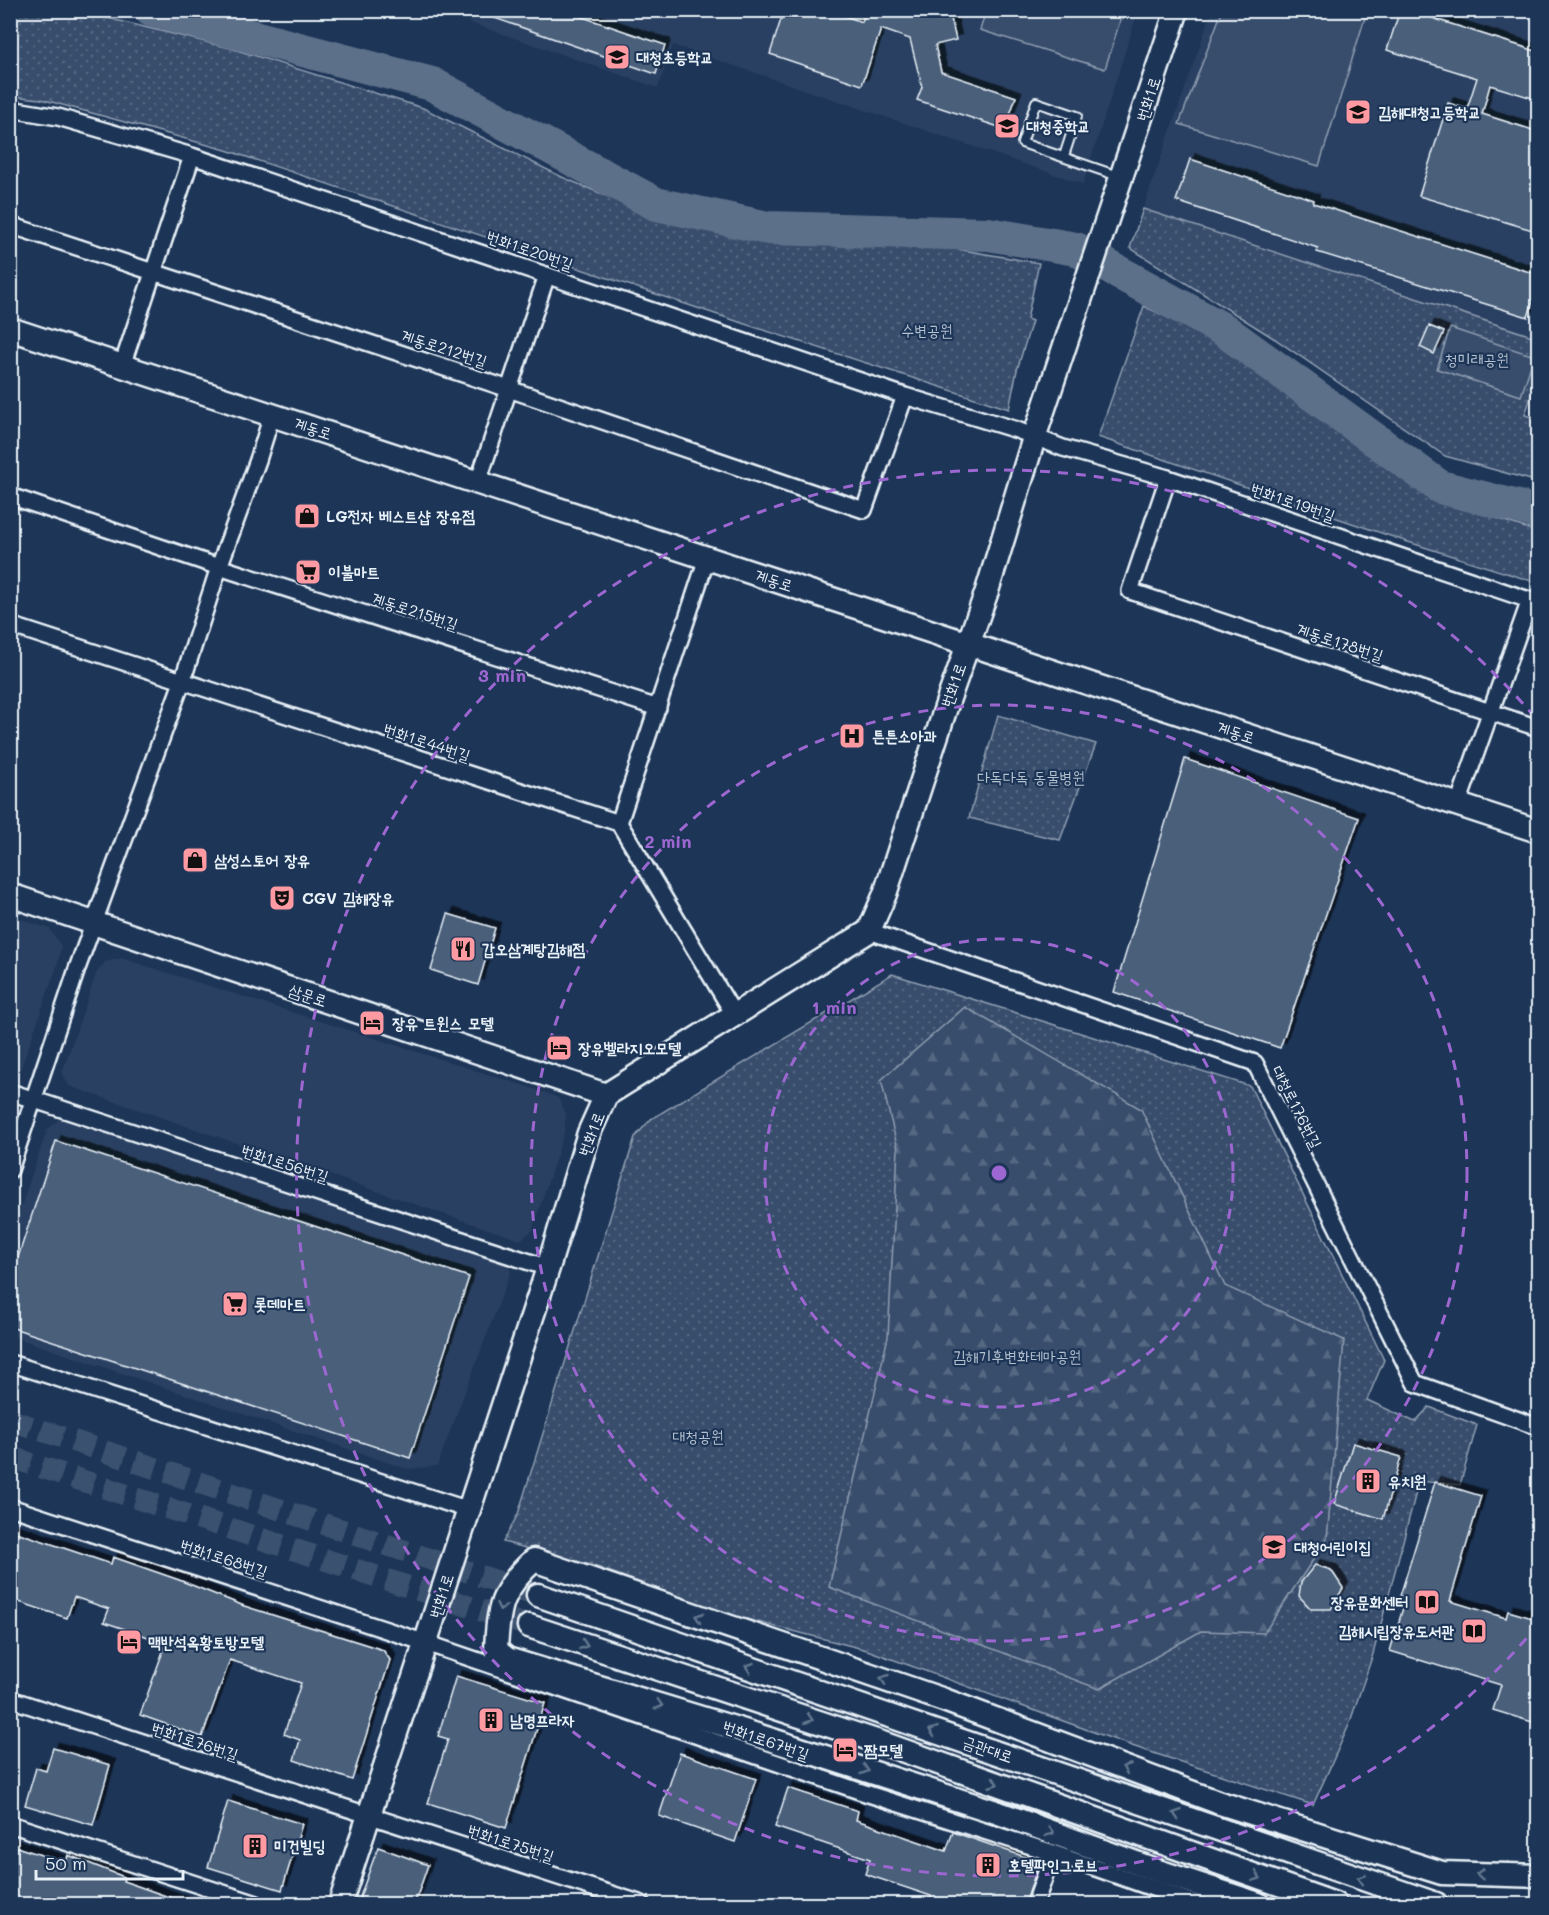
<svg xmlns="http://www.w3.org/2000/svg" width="1549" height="1915" font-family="Mali,'Poor Story',sans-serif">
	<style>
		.built { fill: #2a4162 }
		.grass { fill: url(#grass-dots); stroke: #909fb2; stroke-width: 1.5 }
		.forest { fill: url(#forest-firs); stroke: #909fb2; stroke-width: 1.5 }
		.garden { fill: #374d6c; stroke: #909fb2; stroke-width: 1.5 }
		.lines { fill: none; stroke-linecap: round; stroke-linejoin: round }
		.river { stroke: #5d7089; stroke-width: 34 }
		.building { fill: #495e7a; stroke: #e8f1f8; stroke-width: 1.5; filter: url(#shadow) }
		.secondary-tunnel { stroke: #3b516f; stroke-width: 22; stroke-dasharray: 22 11; stroke-linecap: butt }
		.lane-casing { stroke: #e8f1f8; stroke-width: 12 }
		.street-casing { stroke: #e8f1f8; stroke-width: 20 }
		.secondary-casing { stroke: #e8f1f8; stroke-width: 27 }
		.lane { stroke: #1d3557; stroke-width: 8 }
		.street { stroke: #1d3557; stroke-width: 15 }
		.secondary { stroke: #1d3557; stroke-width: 22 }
		.oneway { stroke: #64778f }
		.ring { fill: none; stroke: #9c67d0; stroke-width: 3; stroke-dasharray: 10 8 }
		.labels { text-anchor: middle; stroke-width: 4.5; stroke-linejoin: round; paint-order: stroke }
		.poi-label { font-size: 16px; font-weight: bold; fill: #e8f1f8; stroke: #1d3557; text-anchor: start }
		.street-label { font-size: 16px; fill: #e8f1f8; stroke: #1d3557 }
		.park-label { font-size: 16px; fill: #b3c0ce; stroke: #1d3557 }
		.centre { fill: #9c67d0; stroke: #1d3557; stroke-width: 3 }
		.ring-label { font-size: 18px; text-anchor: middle; font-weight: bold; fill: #9c67d0; stroke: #1d3557; stroke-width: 4.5; stroke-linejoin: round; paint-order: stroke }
	</style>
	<defs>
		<pattern id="grass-dots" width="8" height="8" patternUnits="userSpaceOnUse" patternTransform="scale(1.5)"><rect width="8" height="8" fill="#374d6c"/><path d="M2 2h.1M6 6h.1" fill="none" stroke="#546782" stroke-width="1.8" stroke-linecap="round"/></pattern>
		<pattern id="forest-firs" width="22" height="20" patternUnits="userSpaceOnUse" patternTransform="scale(1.5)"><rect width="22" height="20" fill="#374d6c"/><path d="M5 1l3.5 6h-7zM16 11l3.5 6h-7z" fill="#546782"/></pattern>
		<filter id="shadow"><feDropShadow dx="5.5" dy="-5.5" stdDeviation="0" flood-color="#0009"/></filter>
	</defs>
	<rect width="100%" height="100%" fill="#1d3557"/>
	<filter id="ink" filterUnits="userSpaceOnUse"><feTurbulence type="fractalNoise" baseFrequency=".0167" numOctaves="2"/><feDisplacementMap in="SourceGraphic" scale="12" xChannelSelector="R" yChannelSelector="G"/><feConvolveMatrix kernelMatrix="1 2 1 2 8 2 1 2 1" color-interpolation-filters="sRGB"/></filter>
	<g filter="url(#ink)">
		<path class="built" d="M 434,10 L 1138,11 L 1083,184 L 673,45 L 658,88 Z
			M 1526,10 L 1538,15 L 1538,338 L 1143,209 L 1212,11 Z
			M 11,916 L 50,929 L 61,946 L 58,963 L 20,1071 L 11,1078 Z
			M 121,958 L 544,1092 L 558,1098 L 566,1113 L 564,1133 L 532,1231 L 520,1240 L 69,1086 L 62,1073 L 96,974 L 105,962 Z
			M 61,1117 L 251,1175 L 498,1256 L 511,1271 L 437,1466 L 407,1469 L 11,1336 L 11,1236 L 47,1130 Z"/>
		<path class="grass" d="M 11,10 L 79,11 L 230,48 L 423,108 L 562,177 L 668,222 L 746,233 L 927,244 L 1039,263 L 1027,319 L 1032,321 L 1017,370 L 1009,409 L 751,326 L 226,150 L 41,99 L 11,96 Z
			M 1143,209 L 1538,338 L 1538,375 L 1525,415 L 1538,419 L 1538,482 L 1445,456 L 1275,339 L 1130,248 Z
			M 1144,306 L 1221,344 L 1429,496 L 1538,532 L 1538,583 L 1405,541 L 1098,437 Z
			M 998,715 L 1096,744 L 1060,840 L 969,818 Z
			M 892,974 L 1250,1086 L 1384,1360 L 1367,1400 L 1415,1422 L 1429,1407 L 1477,1425 L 1460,1485 L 1419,1481 L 1373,1654 L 1349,1725 L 1313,1805 L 1135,1747 L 867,1650 L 731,1615 L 591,1565 L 503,1542 L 518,1514 L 635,1137 L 651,1119 Z"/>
		<path class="forest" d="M 965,1007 L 1141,1109 L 1225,1286 L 1344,1340 L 1327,1539 L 1264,1633 L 1201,1631 L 1099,1689 L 829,1587 L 888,1337 L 898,1149 L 881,1080 Z"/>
		<path class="garden" d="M 986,11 L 986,10 L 1123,11 L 1105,69 L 980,30 Z
			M 1222,11 L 1367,11 L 1319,166 L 1179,124 Z
			M 1450,328 L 1534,356 L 1521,396 L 1437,369 Z"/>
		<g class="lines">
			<path class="river" d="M 151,10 L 432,84 L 656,204 L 768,228 L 988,234 L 1076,249 L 1224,330 L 1440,487 L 1538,512"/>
		</g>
		<path class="building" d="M 480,10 L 562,10 L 665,45 L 656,74 L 480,13 Z
			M 784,10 L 828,10 L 862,22 L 866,10 L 949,10 L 956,40 L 935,45 L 941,72 L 1016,97 L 1005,129 L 917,100 L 922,87 L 910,39 L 881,29 L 862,85 L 770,54 Z
			M 1400,10 L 1407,10 L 1539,52 L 1539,100 L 1490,85 L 1482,114 L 1539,132 L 1539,232 L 1419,196 L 1448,103 L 1467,109 L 1477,78 L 1387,50 Z
			M 1190,159 L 1314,200 L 1313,203 L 1539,275 L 1539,282 L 1528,317 L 1317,252 L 1318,248 L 1176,201 Z
			M 1429,326 L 1444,332 L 1434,354 L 1420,347 Z
			M 1185,759 L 1359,818 L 1280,1048 L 1114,992 Z
			M 448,914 L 495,928 L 478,985 L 431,970 Z
			M 56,1141 L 469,1277 L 410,1458 L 10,1327 L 10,1282 Z
			M 1353,1443 L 1401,1457 L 1383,1519 L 1334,1504 Z
			M 1435,1482 L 1481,1496 L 1450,1601 L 1506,1618 L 1508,1611 L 1539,1620 L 1539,1724 L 1493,1710 L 1501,1685 L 1390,1651 L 1406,1598 L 1400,1596 Z
			M 10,1530 L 111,1564 L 113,1557 L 179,1580 L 244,1606 L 383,1650 L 390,1660 L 352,1780 L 294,1760 L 300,1740 L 284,1734 L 301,1683 L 230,1660 L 202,1737 L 140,1715 L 166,1643 L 104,1622 L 109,1609 L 74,1597 L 67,1618 L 10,1599 Z
			M 1315,1565 L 1331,1570 L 1343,1588 L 1331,1609 L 1311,1609 L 1299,1596 L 1301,1582 Z
			M 456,1676 L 545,1703 L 506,1828 L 428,1803 L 448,1739 L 438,1736 Z
			M 53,1748 L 110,1765 L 93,1825 L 25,1805 L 36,1768 L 46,1771 Z
			M 680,1753 L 756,1779 L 735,1842 L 659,1816 Z
			M 788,1788 L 858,1811 L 856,1820 L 946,1851 L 953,1832 L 1031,1859 L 1036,1871 L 1025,1905 L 929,1905 L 931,1896 L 865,1874 L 870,1859 L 775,1827 Z
			M 228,1801 L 302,1824 L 282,1890 L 208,1867 Z
			M 10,1845 L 66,1863 L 68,1855 L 124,1877 L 123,1881 L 183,1902 L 182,1905 L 10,1905 Z
			M 378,1847 L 428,1865 L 414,1905 L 357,1905 Z"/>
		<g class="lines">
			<path class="secondary-tunnel" d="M 10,1420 L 538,1595
				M 10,1457 L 529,1626"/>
			<g class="lane-casing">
				<path id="lane" d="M 1064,156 L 1077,116 L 1036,102 L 1022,143 L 1118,176"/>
			</g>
			<g class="street-casing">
				<path id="street" d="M 10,109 L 58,117 L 192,156 L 905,396 L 1017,430 L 1063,448 L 1168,478 L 1538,603
					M 10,225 L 509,389 L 864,510 L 905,396
					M 122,366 L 192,156
					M 1168,478 L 1130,591 L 1538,728
					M 478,482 L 547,275
					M 10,496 L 219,567 L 658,708
					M 10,625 L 619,823 L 735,1016
					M 1458,804 L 1530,600
					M 619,823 L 707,558
					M 869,931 L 1255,1063 L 1415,1383 L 1538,1427
					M 10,1092 L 548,1268
					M 10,1170 L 78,966 L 182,682 L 219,567 L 258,460 L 272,415
					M 10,1363 L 469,1510
					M 10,1507 L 426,1643 L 862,1792 L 1053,1853 L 1198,1904
					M 10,1699 L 642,1904
					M 10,1824 L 257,1904
					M 1035,1904 L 1053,1853"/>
			</g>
			<g class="secondary-casing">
				<path id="secondary" d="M 10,329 L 1538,831
					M 10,895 L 606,1095
					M 538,1595 L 1436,1904
					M 529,1626 L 882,1743 L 1335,1904
					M 340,1904 L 548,1268 L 589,1133 L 606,1095 L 869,931 L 885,894 L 949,698 L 987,591 L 1034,438 L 1177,10
					M 1258,1904 L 1161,1872 L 996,1812 L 741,1730 L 507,1659 L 496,1650 C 498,1608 501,1589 534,1560 L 944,1700 L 1220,1803 L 1442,1873 L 1538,1876"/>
			</g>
			<use href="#lane" class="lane"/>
			<use href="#street" class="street"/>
			<use href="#secondary" class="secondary"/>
		</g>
		<defs><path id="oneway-chevron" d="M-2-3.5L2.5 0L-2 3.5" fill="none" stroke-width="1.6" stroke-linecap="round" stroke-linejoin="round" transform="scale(1.5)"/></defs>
		<g class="oneway">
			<use href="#oneway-chevron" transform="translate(501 1607) rotate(101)"/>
			<use href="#oneway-chevron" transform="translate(699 1617) rotate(-161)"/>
			<use href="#oneway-chevron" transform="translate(584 1645) rotate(19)"/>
			<use href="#oneway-chevron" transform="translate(749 1667) rotate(-161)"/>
			<use href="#oneway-chevron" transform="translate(884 1679) rotate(-161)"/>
			<use href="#oneway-chevron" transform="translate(659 1705) rotate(17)"/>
			<use href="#oneway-chevron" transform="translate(809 1719) rotate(18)"/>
			<use href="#oneway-chevron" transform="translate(933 1731) rotate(-161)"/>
			<use href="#oneway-chevron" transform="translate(1126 1768) rotate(-159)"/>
			<use href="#oneway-chevron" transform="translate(865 1770) rotate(18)"/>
			<use href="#oneway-chevron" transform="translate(994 1783) rotate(20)"/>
			<use href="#oneway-chevron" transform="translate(1177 1814) rotate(-161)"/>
			<use href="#oneway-chevron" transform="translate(1050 1832) rotate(20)"/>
			<use href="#oneway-chevron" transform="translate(1480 1874) rotate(-177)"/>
			<use href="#oneway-chevron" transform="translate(1257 1877) rotate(20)"/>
			<use href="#oneway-chevron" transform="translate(1361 1879) rotate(-161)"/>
		</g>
	</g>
	<g class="ring">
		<circle cx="999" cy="1173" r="234"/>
		<circle cx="999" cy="1173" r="468"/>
		<path d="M1538 1625A703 703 0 1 1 1538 721"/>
	</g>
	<defs>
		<g id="school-square" transform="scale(1.35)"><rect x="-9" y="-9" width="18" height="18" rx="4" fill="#ff9aa2" stroke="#1d3557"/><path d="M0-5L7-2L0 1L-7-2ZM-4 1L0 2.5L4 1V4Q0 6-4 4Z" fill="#111"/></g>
		<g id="shop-square" transform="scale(1.35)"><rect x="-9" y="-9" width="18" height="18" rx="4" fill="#ff9aa2" stroke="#1d3557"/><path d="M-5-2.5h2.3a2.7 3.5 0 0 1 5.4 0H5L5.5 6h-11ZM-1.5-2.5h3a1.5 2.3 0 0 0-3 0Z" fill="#111"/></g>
		<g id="supermarket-square" transform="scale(1.35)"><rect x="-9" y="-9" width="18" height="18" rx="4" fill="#ff9aa2" stroke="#1d3557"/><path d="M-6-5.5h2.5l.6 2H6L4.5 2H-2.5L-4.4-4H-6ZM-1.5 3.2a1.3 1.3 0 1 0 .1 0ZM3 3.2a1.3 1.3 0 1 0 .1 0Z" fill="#111"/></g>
		<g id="hospital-square" transform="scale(1.35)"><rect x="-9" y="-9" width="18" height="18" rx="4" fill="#ff9aa2" stroke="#1d3557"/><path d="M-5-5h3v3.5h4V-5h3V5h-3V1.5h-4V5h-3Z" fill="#111"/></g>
		<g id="theatre-square" transform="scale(1.35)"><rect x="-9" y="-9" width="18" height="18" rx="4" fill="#ff9aa2" stroke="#1d3557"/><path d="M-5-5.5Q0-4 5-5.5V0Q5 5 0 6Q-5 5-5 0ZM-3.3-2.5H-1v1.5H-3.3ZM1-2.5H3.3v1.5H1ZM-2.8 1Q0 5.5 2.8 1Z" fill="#111"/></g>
		<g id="restaurant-square" transform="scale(1.35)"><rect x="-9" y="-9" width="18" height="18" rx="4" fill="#ff9aa2" stroke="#1d3557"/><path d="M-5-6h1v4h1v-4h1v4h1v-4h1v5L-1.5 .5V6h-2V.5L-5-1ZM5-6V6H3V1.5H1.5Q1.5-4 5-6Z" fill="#111"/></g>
		<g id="hotel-square" transform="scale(1.35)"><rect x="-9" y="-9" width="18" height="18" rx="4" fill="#ff9aa2" stroke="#1d3557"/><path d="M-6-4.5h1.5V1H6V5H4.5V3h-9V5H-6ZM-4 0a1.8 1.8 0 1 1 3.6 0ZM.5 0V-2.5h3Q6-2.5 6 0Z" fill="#111"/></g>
		<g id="building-square" transform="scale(1.35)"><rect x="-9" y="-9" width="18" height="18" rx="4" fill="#ff9aa2" stroke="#1d3557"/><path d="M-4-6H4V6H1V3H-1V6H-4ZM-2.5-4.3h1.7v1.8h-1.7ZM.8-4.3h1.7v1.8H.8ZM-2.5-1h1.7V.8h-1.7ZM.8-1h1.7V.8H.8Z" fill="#111"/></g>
		<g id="library-square" transform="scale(1.35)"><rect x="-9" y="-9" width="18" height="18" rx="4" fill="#ff9aa2" stroke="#1d3557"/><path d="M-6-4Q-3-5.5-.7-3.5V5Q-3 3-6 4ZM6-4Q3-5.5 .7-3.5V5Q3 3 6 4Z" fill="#111"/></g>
	</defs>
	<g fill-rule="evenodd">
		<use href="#school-square" x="617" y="57"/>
		<use href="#school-square" x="1358" y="112"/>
		<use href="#school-square" x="1007" y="126"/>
		<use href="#shop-square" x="307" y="516"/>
		<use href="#supermarket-square" x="308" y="572"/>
		<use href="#hospital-square" x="852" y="736"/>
		<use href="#shop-square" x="195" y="860"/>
		<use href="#theatre-square" x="282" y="898"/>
		<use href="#restaurant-square" x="463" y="949"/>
		<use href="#hotel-square" x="372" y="1023"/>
		<use href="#hotel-square" x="559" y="1048"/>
		<use href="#supermarket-square" x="235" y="1304"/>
		<use href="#building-square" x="1368" y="1481"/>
		<use href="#school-square" x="1274" y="1547"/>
		<use href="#library-square" x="1427" y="1602"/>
		<use href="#library-square" x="1474" y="1631"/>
		<use href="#hotel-square" x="129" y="1642"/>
		<use href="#building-square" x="491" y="1720"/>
		<use href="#hotel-square" x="845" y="1750"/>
		<use href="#building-square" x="255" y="1846"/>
		<use href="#building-square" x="988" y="1865"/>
	</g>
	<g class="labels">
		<g class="poi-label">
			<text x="636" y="63">대청초등학교</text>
			<text x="1378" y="118">김해대청고등학교</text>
			<text x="1026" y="132">대청중학교</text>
			<text x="326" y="522">LG전자 베스트샵 장유점</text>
			<text x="328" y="578">이불마트</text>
			<text x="872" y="742">튼튼소아과</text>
			<text x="214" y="866">삼성스토어 장유</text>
			<text x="302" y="904">CGV 김해장유</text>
			<text x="482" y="955">갑오삼계탕김해점</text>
			<text x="392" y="1029">장유 트윈스 모텔</text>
			<text x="578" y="1054">장유벨라지오모텔</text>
			<text x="254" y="1310">롯데마트</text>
			<text x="1388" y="1487">유치원</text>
			<text x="1294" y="1553">대청어린이집</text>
			<text x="1408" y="1608" text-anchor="end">장유문화센터</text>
			<text x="1454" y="1637" text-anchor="end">김해시립장유도서관</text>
			<text x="148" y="1648">맥반석옥황토방모텔</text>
			<text x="510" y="1726">남명프라자</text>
			<text x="864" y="1756">짬모텔</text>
			<text x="274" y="1852">미건빌딩</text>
			<text x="1008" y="1871">호텔파인그로브</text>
		</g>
		<g class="street-label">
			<text transform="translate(1148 99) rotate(-72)" y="6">번화1로</text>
			<text transform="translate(530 250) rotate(19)" y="6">번화1로20번길</text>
			<text transform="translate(444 348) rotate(18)" y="6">계동로212번길</text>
			<text transform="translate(313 428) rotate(18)" y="6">계동로</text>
			<text transform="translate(1293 502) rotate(19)" y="6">번화1로19번길</text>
			<text transform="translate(774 580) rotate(18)" y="6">계동로</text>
			<text transform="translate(415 611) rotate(18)" y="6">계동로215번길</text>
			<text transform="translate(1340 642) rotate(18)" y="6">계동로178번길</text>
			<text transform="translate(953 685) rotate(-71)" y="6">번화1로</text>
			<text transform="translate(1236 732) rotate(18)" y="6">계동로</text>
			<text transform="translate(427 742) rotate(18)" y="6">번화1로44번길</text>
			<text transform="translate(308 995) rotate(19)" y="6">삼문로</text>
			<text transform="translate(1297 1107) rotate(63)" y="6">대청로176번길</text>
			<text transform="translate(591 1134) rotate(-69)" y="6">번화1로</text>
			<text transform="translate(285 1163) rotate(18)" y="6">번화1로56번길</text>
			<text transform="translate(224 1558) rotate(18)" y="6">번화1로68번길</text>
			<text transform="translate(441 1596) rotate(-72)" y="6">번화1로</text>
			<text transform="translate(766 1740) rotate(19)" y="6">번화1로67번길</text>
			<text transform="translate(195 1741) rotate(18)" y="6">번화1로76번길</text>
			<text transform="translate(988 1749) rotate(19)" y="6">금관대로</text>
			<text transform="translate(511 1843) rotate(18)" y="6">번화1로75번길</text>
		</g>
		<g class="park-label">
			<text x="927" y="336">수변공원</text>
			<text x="1477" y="365">청미래공원</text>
			<text x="1031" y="783">다독다독 동물병원</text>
			<text x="1017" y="1362">김해기후변화테마공원</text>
			<text x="698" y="1442">대청공원</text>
		</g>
	</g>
	<circle cx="999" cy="1173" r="9" class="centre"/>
	<g class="ring-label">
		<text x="502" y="682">3 min</text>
		<text x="668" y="848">2 min</text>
		<text x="834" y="1014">1 min</text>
	</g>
	<rect width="1549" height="1915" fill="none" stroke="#1d3557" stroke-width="36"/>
	<rect x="18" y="18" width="1513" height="1879" fill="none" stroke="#e8f1f8" stroke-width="2" filter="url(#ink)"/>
	<path d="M36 1870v9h147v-9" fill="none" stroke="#e8f1f8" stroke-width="3"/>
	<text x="45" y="1870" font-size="18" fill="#e8f1f8" stroke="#1d3557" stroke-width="4.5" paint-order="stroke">50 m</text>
</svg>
